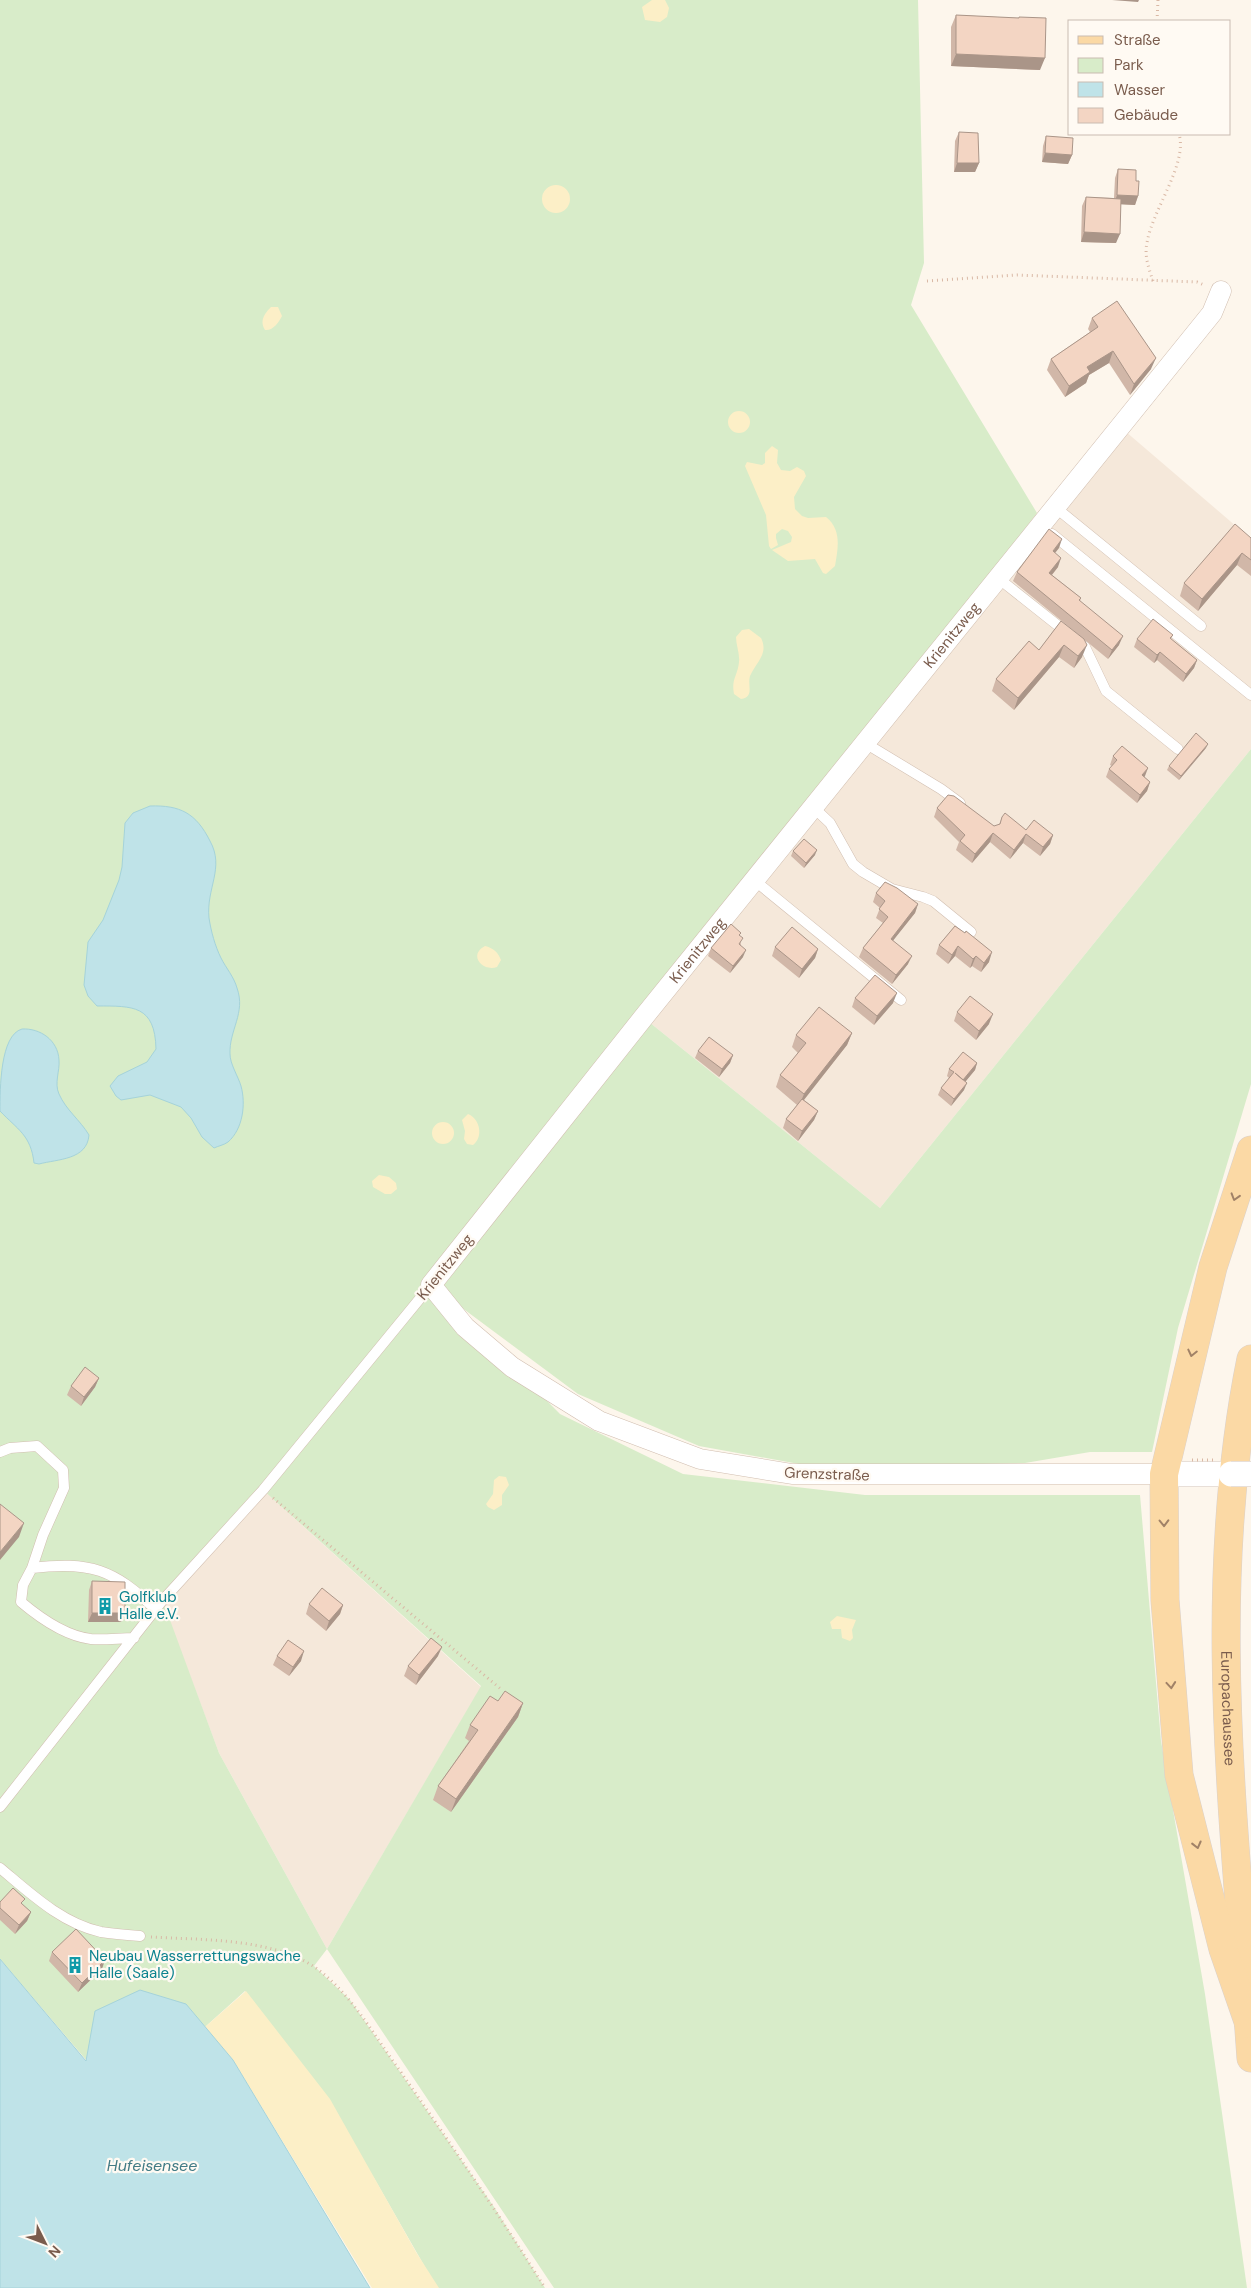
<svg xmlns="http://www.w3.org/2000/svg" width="1251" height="2288" font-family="'DM Sans',sans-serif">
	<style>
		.residential { fill: #f5e8da }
		.green { fill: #d8ecc9; fill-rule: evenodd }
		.sand { fill: #fcefc7 }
		.water { fill: #bfe3e8; stroke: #a5d3da }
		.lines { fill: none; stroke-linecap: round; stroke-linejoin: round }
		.service-casing { stroke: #d1beb0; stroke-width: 11 }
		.minor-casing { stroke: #d1beb0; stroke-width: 21 }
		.tertiary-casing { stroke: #d1beb0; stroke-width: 26 }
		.primary-casing { stroke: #dad1cd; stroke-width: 29 }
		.path { stroke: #d9b8a5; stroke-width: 3; stroke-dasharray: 1 4; stroke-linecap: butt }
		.service { stroke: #fff; stroke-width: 10 }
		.minor { stroke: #fff; stroke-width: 20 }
		.tertiary { stroke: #fff; stroke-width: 25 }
		.primary { stroke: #fbd9a5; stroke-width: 28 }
		.tertiary-bridge-casing { stroke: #d1beb0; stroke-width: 26; stroke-linecap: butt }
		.path-bridge { stroke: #d9b8a5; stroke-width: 3; stroke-dasharray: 1 4; stroke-linecap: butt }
		.tertiary-bridge { stroke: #fff; stroke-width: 25 }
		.wall { fill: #d1b7a8 }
		.shaded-wall { fill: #aa9588 }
		.building { fill: #f3d5c3; stroke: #aa9588 }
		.oneway { stroke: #a18267 }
		.labels { text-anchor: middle; stroke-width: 4.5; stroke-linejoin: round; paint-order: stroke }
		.street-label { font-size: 15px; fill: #7a5c4d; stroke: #fffaf3 }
		.culture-label { font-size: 15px; fill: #0d838f; stroke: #fffaf3; text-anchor: start }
		.water-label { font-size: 16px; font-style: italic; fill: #437c86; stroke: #fffaf3 }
	</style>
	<rect width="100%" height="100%" fill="#fdf6ec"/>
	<path class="residential" d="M 1125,431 L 1251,539 L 1251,749 L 880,1208 L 649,1022 Z
		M 263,1490 L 481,1687 L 327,1949 L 219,1753 L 162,1601 Z"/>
	<path class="green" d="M 0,0 L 918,0 L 924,263 L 911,305 L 1037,513 L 649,1022 L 880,1208 L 1251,749 L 1251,1084 L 1178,1328 L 1152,1452 L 1090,1452 L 1025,1463 L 888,1466 L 799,1464 L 699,1446 L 578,1394 L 434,1287 L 560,1414 L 683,1474 L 865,1495 L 1140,1495 L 1161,1741 L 1205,1994 L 1247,2288 L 554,2288 L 327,1949 L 314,1966 L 350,2000 L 494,2207 L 545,2288 L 437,2288 L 374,2178 L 245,1991 L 205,2027 L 185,2004 L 87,2061 L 0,1959 ZM 263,1490 L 481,1686 L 327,1949 L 219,1753 L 163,1601 Z"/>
	<path class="sand" d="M 652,0 L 665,0 L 669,8 L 667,17 L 660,22 L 645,20 L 642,7 Z
		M542 199a14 14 0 1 1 28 0a14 14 0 1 1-28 0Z
		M 271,307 L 278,307 L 282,316 C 279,322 273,331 265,330 C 259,321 265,313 271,307 Z
		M728 422a11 11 0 1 1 22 0a11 11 0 1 1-22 0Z
		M 772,446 L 778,450 L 777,463 L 781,470 L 790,471 L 797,467 L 804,471 L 806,476 L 794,497 L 795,509 L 802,516 L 808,518 L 826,517 C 842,530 838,548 835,566 L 826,574 L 823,573 L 815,559 L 788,561 L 772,550 L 791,542 L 792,537 L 788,531 L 782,529 L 776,534 L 776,538 L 778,545 L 771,549 L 769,546 L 766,515 L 745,466 L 747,462 L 762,465 L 765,463 L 765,453 Z
		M 749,629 L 761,638 C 769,654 756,662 750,676 C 747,685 755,697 741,699 L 734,694 C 731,679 738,675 739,662 C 740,654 736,645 736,637 L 742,630 Z
		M 485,946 C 493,948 498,952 501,960 L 497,967 C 482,972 468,955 485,946 Z
		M 468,1114 C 481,1119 483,1138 473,1145 L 467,1144 L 464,1139 L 465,1131 L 462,1120 Z
		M432 1133a11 11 0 1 1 22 0a11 11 0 1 1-22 0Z
		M 379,1175 L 389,1177 L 396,1183 L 397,1189 L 391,1194 L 385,1194 L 373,1187 L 372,1181 Z
		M 499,1476 L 506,1477 L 509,1485 L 502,1495 L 502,1505 L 494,1510 L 488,1507 L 486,1504 L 493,1494 L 494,1480 Z
		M 837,1616 L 856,1620 L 852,1630 L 853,1638 L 850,1641 L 842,1638 L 841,1629 L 832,1629 L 830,1622 Z
		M 246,1991 L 330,2099 L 416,2252 L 439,2288 L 372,2288 L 233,2060 L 205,2027 Z"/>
	<path class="water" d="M 150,806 C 180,805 196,813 210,841 C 225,868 206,888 209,918 C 211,931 215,946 221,958 C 226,968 234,977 237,988 C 246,1013 229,1030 230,1054 C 230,1064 238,1076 241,1086 C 246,1104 243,1129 228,1142 C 224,1145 218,1146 214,1148 L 202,1137 L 191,1118 L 181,1107 L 150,1095 L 121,1100 L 116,1096 L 110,1086 L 118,1076 L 147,1062 L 156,1049 C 155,1005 133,1006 97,1006 L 88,996 L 84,985 L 88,942 L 103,920 L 119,880 L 122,867 L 125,823 L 133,813 Z
		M 22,1029 C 40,1028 58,1040 59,1060 C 60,1071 54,1083 59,1094 C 66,1110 80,1120 89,1135 C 87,1160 58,1159 39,1164 L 34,1163 C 31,1135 17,1129 0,1111 C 0,1089 0,1035 22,1029 Z
		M 0,1959 L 86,2061 L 95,2011 L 140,1990 L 186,2004 L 233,2060 L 370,2288 L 0,2288 Z"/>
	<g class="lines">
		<g class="service-casing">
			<path id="service" d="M 1055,507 L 1201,626
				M 1052,534 L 1251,695
				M 998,578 L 1085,647 L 1106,691 L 1178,749
				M 865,743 L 941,789 L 960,803
				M 813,807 L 830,823 L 853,864 L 863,872 L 892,889 L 923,897 L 933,901 L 971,932
				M 754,880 L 901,1000
				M 0,1452 L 10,1448 L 37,1446 L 63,1470 L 64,1488 L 43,1535 L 32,1568
				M 134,1638 C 120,1638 105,1640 91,1639 C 65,1636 40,1618 21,1602 L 23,1585 L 32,1568 C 90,1561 114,1569 156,1610
				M 0,1807 L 162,1601 L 263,1490 L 431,1285
				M 0,1868 C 30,1893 61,1923 101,1932 C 114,1934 127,1935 140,1936"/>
		</g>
		<g class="minor-casing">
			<g id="minor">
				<path id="s1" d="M 1164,1474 L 792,1474 L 700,1459 L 599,1421 L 512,1367 L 465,1327 L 431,1285 L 643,1018 L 1212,313 L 1221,291"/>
			</g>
		</g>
		<g class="tertiary-casing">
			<path id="tertiary" d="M 1164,1474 L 1231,1474"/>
		</g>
		<g class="primary-casing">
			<g id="primary">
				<path id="s2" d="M 1251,1359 C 1204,1591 1235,1825 1251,2058"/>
				<path d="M 1249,2024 L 1223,1949 L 1179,1775 L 1165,1600 L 1164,1474 L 1213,1267 L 1251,1150"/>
			</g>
		</g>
		<path class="path" d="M 1157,21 L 1158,0
			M 927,281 L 1017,275 L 1197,282 L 1204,285
			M 1153,281 C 1149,269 1144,256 1147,243 C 1152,210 1188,164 1179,134
			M 273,1498 L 502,1690
			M 151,1937 C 202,1940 269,1938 313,1966 C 348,1989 374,2035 398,2068 C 448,2140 498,2213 545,2288"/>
		<use href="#service" class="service"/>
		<use href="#minor" class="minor"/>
		<use href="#tertiary" class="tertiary"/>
		<use href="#primary" class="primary"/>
		<g class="tertiary-bridge-casing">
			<path id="tertiary-bridge" d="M 1231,1474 L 1251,1474"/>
		</g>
		<path class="path-bridge" d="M 1192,1460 L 1215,1460"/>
		<use href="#tertiary-bridge" class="tertiary-bridge"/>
	</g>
	<path class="wall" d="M 956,15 L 1019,18 L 1019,17 L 1040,70 L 951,66 L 951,27 Z
		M 959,132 L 979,163 L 975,172 L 954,172 L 955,141 Z
		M 1046,136 L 1072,155 L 1068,164 L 1042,162 L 1043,146 Z
		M 1118,169 L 1136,181 L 1138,196 L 1135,205 L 1121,204 L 1116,243 L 1081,242 L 1082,206 L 1086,197 L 1114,198 L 1115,178 Z
		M 1092,318 L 1151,369 L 1130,395 L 1109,363 L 1089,375 L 1086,383 L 1065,397 L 1047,370 L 1051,359 L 1090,332 L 1088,329 Z
		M 1251,538 L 1251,576 L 1237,565 L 1198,611 L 1180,596 L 1184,583 Z
		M 1059,548 L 1055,553 L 1058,567 L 1052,575 L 1081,598 L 1080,601 L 1119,645 L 1108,659 L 1013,581 L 1017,572 Z
		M 1061,621 L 1082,657 L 1074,668 L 1059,657 L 1014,710 L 992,691 L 996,679 L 1039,650 Z
		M 1173,635 L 1171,639 L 1197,660 L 1194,668 L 1183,682 L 1157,660 L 1154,663 L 1134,647 L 1137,639 Z
		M 1206,748 L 1179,780 L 1167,770 L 1169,766 Z
		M 1113,756 L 1145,776 L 1144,777 L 1150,782 L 1147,791 L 1137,803 L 1106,777 L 1109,769 L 1112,766 L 1110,765 Z
		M 937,808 L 994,826 L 999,825 L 1002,817 L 1026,830 L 1053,835 L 1050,844 L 1040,856 L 1023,843 L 1010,859 L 990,842 L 972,863 L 956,850 L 959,842 L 934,817 Z
		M 793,851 L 815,855 L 804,868 L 791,856 Z
		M 876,893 L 918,904 L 915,913 L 893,940 L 908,964 L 892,984 L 859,957 L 863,948 L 883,923 L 876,918 L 880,908 L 873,902 Z
		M 955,926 L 989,962 L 981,972 L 972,966 L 970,968 L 955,956 L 948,964 L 936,954 L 939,945 Z
		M 740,936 L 741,946 L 743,957 L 730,973 L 708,956 L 711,948 Z
		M 775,947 L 818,949 L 815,958 L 799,978 L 772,956 Z
		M 855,998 L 893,1003 L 874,1025 L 852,1007 Z
		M 957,1012 L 989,1024 L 976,1040 L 954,1021 Z
		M 852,1033 L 847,1045 L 804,1100 L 818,1111 L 814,1120 L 798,1141 L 783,1128 L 786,1119 L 797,1105 L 776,1087 L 780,1075 L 798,1053 L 792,1047 L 796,1035 Z
		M 698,1051 L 733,1055 L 730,1063 L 719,1077 L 695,1058 Z
		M 977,1063 L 975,1070 L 965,1082 L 964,1090 L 951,1106 L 938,1095 L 941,1088 L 949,1078 L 947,1076 L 949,1069 Z
		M 99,1378 L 95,1387 L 81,1406 L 67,1395 L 71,1386 Z
		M 92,1581 L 125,1613 L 121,1622 L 88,1622 L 89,1590 Z
		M 309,1604 L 343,1605 L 340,1614 L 326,1631 L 306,1614 Z
		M 277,1656 L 301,1661 L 289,1676 L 273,1665 Z
		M 438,1656 L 416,1685 L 404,1676 L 408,1666 Z
		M 498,1701 L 523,1703 L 518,1717 L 451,1812 L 433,1800 L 438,1786 L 469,1741 L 465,1738 L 470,1725 Z
		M 0,1902 L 31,1912 L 27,1921 L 15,1934 L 0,1920 Z
		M 52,1952 L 102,1969 L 78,1992 L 49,1961 Z"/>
	<path class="shaded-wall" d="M 1112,0 L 1139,0 L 1138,2 Z
		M 956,54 L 1045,58 L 1040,70 L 951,66 Z
		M 1045,153 L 1072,155 L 1068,164 L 1042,162 Z
		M 957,163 L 979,163 L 975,172 L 954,172 Z
		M 1117,195 L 1138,196 L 1135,205 L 1114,204 Z
		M 1084,232 L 1120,234 L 1116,243 L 1081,242 Z
		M 1113,351 L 1109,363 L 1089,375 L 1086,383 L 1065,397 L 1069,386 L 1087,367 Z
		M 1156,358 L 1151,369 L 1130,395 L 1134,384 Z
		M 1062,539 L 1059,548 L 1049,560 L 1053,551 Z
		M 1242,553 L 1237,565 L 1198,611 L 1202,599 Z
		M 1061,558 L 1058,567 L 1046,582 L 1049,573 Z
		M 1123,636 L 1119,645 L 1108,659 L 1112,650 Z
		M 1064,645 L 1059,657 L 1014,710 L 1018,698 Z
		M 1087,645 L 1082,657 L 1074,668 L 1078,656 Z
		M 1160,652 L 1157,660 L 1154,663 L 1157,655 Z
		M 1197,660 L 1194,668 L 1183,682 L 1186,674 Z
		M 1208,744 L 1206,748 L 1179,780 L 1181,776 Z
		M 1148,768 L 1145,776 L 1139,784 L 1142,775 Z
		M 1150,782 L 1147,791 L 1137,803 L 1140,795 Z
		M 993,833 L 990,842 L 972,863 L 975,854 Z
		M 1026,834 L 1023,843 L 1010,859 L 1014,850 Z
		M 1053,835 L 1050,844 L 1040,856 L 1043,847 Z
		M 817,850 L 815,855 L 804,868 L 806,863 Z
		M 918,904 L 915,913 L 888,947 L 891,939 Z
		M 958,946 L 955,956 L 948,964 L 952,955 Z
		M 818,949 L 815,958 L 799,978 L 802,969 Z
		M 746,950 L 743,957 L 730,973 L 733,966 Z
		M 992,952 L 989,962 L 981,972 L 984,963 Z
		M 912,956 L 908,964 L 892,984 L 896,975 Z
		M 976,956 L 972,966 L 970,968 L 973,959 Z
		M 897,993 L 893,1003 L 874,1025 L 877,1016 Z
		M 993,1014 L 989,1024 L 976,1040 L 979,1031 Z
		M 852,1033 L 847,1045 L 799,1106 L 804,1094 Z
		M 733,1055 L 730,1063 L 719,1077 L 722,1069 Z
		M 977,1063 L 975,1070 L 961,1087 L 963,1080 Z
		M 967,1083 L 964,1090 L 951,1106 L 954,1099 Z
		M 818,1111 L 814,1120 L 798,1141 L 802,1131 Z
		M 99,1378 L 95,1387 L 81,1406 L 84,1397 Z
		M 24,1523 L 19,1537 L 0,1560 L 0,1552 Z
		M 343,1605 L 340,1614 L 326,1631 L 329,1621 Z
		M 92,1613 L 125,1613 L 121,1622 L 88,1622 Z
		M 442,1647 L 438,1656 L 416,1685 L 419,1675 Z
		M 304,1651 L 301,1661 L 289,1676 L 293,1667 Z
		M 523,1703 L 518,1717 L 451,1812 L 456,1799 Z
		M 31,1912 L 27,1921 L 15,1934 L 19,1925 Z
		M 105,1960 L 102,1969 L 78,1992 L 82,1983 Z"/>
	<path class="building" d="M 956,15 L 1019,18 L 1019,17 L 1046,18 L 1045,58 L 956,54 Z
		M 959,132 L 978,133 L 979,163 L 957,163 Z
		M 1046,136 L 1073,138 L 1072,155 L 1045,153 Z
		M 1118,169 L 1136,170 L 1136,181 L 1139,181 L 1138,196 L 1117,195 Z
		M 1086,197 L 1121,199 L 1120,234 L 1084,232 Z
		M 1117,301 L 1156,358 L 1134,384 L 1113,351 L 1087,367 L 1090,372 L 1069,386 L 1051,359 L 1098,327 L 1092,318 Z
		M 1235,524 L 1251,538 L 1251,560 L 1242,553 L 1202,599 L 1184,583 Z
		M 1049,529 L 1062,539 L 1053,551 L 1061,558 L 1049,573 L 1081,598 L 1079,600 L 1123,636 L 1112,650 L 1017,572 Z
		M 1153,619 L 1173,635 L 1170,638 L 1197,660 L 1186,674 L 1160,652 L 1157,655 L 1137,639 Z
		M 1061,621 L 1084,639 L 1087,645 L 1078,656 L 1064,645 L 1018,698 L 996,679 L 1029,641 L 1039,650 Z
		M 1196,733 L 1208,744 L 1181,776 L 1169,766 Z
		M 1122,746 L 1148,768 L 1142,775 L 1150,782 L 1140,795 L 1109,769 L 1117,760 L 1113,756 Z
		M 948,795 L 954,796 L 994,826 L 1000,824 L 1002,817 L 1005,813 L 1026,830 L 1034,820 L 1053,835 L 1043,847 L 1026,834 L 1014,850 L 993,833 L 975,854 L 960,841 L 965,835 L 937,808 Z
		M 804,839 L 817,850 L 806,863 L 793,851 Z
		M 885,882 L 897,888 L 918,904 L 891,939 L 912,956 L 896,975 L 863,948 L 888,917 L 879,909 L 885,901 L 876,893 Z
		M 731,924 L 741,933 L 739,935 L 743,938 L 739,944 L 746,950 L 733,966 L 711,948 Z
		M 955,926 L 965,933 L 966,931 L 992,952 L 984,963 L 976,956 L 973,959 L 958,946 L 952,955 L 939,945 Z
		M 792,927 L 818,949 L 802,969 L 775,947 Z
		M 875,975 L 897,993 L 877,1016 L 855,998 Z
		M 970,996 L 993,1014 L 979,1031 L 957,1012 Z
		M 819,1007 L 852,1033 L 804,1094 L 780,1075 L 806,1043 L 796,1035 Z
		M 709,1037 L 733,1055 L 722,1069 L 698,1051 Z
		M 963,1052 L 977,1063 L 963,1080 L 955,1073 L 967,1083 L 954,1099 L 941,1088 L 954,1072 L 949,1069 Z
		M 802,1099 L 818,1111 L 802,1131 L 786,1119 Z
		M 85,1367 L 99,1378 L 84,1397 L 71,1386 Z
		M 0,1504 L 24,1523 L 0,1552 Z
		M 92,1581 L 125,1582 L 125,1613 L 92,1613 Z
		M 322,1588 L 343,1605 L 329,1621 L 309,1604 Z
		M 431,1638 L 442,1647 L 419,1675 L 408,1666 Z
		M 288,1640 L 304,1651 L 293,1667 L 277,1656 Z
		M 505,1691 L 523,1703 L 456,1799 L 438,1786 L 478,1730 L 470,1725 L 490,1696 L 498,1701 Z
		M 13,1888 L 25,1899 L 21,1903 L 31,1912 L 19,1925 L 0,1908 L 0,1902 Z
		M 76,1929 L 105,1960 L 82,1983 L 52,1952 Z"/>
	<defs><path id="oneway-chevron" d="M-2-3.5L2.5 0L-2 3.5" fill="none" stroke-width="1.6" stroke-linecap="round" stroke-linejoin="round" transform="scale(1.25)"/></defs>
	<g class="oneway">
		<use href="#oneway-chevron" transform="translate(1235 1197) rotate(107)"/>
		<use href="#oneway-chevron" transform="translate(1192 1353) rotate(103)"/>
		<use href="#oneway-chevron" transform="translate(1164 1523) rotate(89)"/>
		<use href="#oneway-chevron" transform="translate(1171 1685) rotate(85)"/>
		<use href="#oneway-chevron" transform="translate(1197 1845) rotate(76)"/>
	</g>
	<defs>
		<g id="building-bare" transform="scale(1.35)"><path d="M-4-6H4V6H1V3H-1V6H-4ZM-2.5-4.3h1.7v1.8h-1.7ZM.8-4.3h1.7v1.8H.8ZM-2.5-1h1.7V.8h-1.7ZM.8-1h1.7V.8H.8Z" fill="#0f9aa8" stroke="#fffaf3" stroke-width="2.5" paint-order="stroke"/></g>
	</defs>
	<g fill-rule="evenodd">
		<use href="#building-bare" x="105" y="1606"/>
		<use href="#building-bare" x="75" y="1965"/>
	</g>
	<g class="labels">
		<g class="street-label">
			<text dy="5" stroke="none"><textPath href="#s1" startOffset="1624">Krienitzweg</textPath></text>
			<text dy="5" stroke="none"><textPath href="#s1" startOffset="1219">Krienitzweg</textPath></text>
			<text transform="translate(445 1267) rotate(-51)" y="5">Krienitzweg</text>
			<text transform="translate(827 1474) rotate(2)" y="5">Grenzstraße</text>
			<text dy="5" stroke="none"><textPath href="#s2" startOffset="351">Europachaussee</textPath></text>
		</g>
		<g class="culture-label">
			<text x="119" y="1602">Golfklub<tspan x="119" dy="17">Halle e.V.</tspan></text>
			<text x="89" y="1961">Neubau Wasserrettungswache<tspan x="89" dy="17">Halle (Saale)</tspan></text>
		</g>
		<g class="water-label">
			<text x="152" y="2171">Hufeisensee</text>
		</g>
	</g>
	<rect x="1068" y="20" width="162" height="115" fill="#fffaf3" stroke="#cabbb1"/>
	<rect x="1078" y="36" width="25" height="8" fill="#fbd9a5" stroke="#cabbb1"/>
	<text x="1114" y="45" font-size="15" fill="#7a5c4d">Straße</text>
	<rect x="1078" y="58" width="25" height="15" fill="#d8ecc9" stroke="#cabbb1"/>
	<text x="1114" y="70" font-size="15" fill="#7a5c4d">Park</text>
	<rect x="1078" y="82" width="25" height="15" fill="#bfe3e8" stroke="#cabbb1"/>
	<text x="1114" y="95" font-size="15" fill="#7a5c4d">Wasser</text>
	<rect x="1078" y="108" width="25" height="15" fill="#f3d5c3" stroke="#cabbb1"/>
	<text x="1114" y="120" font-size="15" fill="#7a5c4d">Gebäude</text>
	<g transform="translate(45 2243) rotate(132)" stroke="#fffaf3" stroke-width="4" paint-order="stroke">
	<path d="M0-4L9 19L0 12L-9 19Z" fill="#7a5c4d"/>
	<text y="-8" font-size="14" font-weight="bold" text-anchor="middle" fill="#7a5c4d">N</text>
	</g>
</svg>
